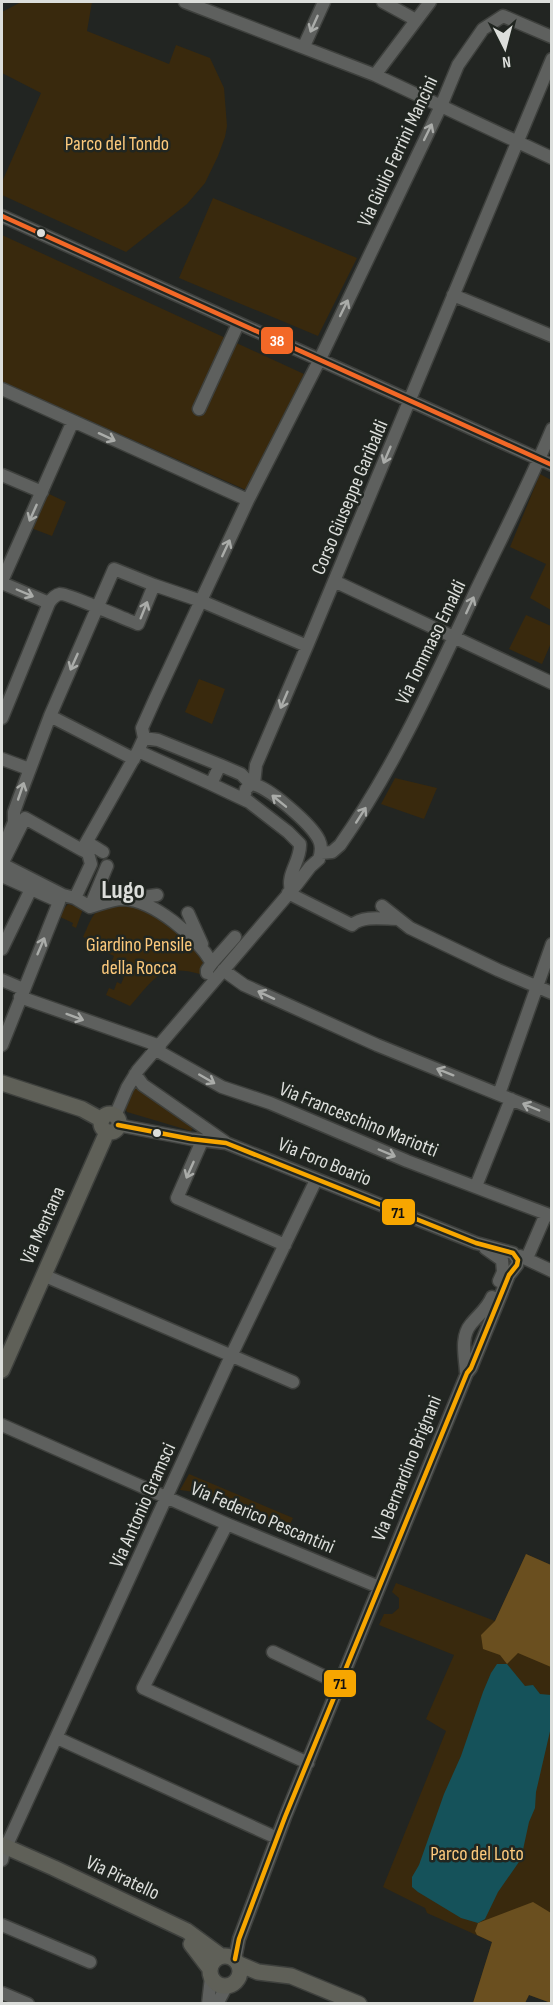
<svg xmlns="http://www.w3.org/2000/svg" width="553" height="2005" font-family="'Sofia Sans Condensed',sans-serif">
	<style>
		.green { fill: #39290d }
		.forest { fill: #6a4f1f }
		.water { fill: #15525a }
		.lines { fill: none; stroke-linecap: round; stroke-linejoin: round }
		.minor-casing { stroke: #3e403d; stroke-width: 15 }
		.major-casing { stroke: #3e403d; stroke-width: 18 }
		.minor { stroke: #5e605e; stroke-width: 12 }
		.major { stroke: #5f6058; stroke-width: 15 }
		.bus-1-casing { stroke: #212621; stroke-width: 9 }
		.bus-2-casing { stroke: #212621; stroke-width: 9 }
		.bus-1 { stroke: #f7a600; stroke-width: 4.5 }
		.bus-2 { stroke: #f36827; stroke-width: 4.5 }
		.oneway { stroke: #aaaca9 }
		.bus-dot { fill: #dcdedb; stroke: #212621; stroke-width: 2 }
		.labels { text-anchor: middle; stroke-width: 5; stroke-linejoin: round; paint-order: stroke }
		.park-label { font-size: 20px; fill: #fcc97c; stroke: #212621 }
		.street-label { font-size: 20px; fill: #dcdedb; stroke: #212621 }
		.district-label { font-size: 26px; font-weight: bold; fill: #dcdedb; stroke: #212621 }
		.line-badge { stroke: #212621; stroke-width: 2 }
		.badge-label { font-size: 16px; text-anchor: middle; font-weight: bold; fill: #fff }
		.pale-badge-label { font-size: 16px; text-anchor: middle; font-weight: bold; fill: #111 }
	</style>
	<rect width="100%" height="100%" fill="#222522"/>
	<path class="green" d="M 21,2 L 92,2 L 87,31 L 169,64 L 176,45 L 210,58 L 224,88 L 227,126 L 225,137 L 218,156 L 205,183 L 187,204 L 126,252 L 2,195 L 2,182 L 41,93 L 2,73 L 2,12 Z
		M 213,198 L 357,258 L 318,336 L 179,278 Z
		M 2,235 L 304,374 L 246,490 L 2,382 Z
		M 540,474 L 551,480 L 551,610 L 530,598 L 546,564 L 510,547 Z
		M 47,493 L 66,502 L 52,536 L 31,528 Z
		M 526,615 L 551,626 L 551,643 L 542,664 L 509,649 Z
		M 199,679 L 225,689 L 212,724 L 185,712 Z
		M 395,778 L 437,788 L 424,819 L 381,804 Z
		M 68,904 L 83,909 L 76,928 L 72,926 L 73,923 L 58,916 Z
		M 118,904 C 130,905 140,907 151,913 C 161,919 194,943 200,952 C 204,959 205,968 200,974 C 160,963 154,979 130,1006 L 106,995 L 109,988 L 114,990 L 117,982 L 121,984 L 124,977 L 108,970 L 114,956 L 85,943 L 85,938 L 83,937 C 94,914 92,909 118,904 Z
		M 134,1084 L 195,1125 L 191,1131 L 127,1112 L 124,1105 Z
		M 189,1474 L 293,1518 L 290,1524 L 284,1525 L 280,1529 L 227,1508 L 216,1499 L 201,1493 L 180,1490 Z
		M 526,1554 L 551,1565 L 551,2003 L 529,1995 L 525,2003 L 473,2003 L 492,1942 L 427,1913 L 425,1908 L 383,1887 L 446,1731 L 426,1719 L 454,1655 L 379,1625 L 384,1614 L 392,1614 L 399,1608 L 399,1598 L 392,1592 L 396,1583 L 495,1621 Z"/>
	<path class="forest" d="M 526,1554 L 551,1565 L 551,1667 L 518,1653 L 507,1664 L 500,1655 L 483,1649 L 481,1635 L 495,1621 Z
		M 533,1902 L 551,1913 L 551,2003 L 529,1995 L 525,2003 L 473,2003 L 492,1942 L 477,1935 L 475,1931 L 478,1923 Z"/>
	<path class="water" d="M 497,1664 L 507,1664 L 525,1686 L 533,1685 L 540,1694 L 551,1695 L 551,1727 L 536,1792 L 535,1808 L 529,1822 L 521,1859 L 498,1892 L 485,1919 L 478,1923 L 461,1918 L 418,1892 L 412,1887 L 412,1877 L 419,1865 L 444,1794 L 461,1756 L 483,1692 L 491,1673 Z"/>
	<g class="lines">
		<g class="minor-casing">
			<path id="minor" d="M 185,2 L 375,75 L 552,158
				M 383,2 L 416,20
				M 304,46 L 324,2
				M 375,75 L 430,2
				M 2,216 L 552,465
				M 453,295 L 552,336
				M 2,389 L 248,500
				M 199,409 L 238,324
				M 2,475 L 42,492
				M 2,581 L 73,421
				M 334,581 L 552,683
				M 2,583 L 49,603
				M 154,585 L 201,601 L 307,646
				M 50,716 L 134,759
				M 2,718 L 49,603 C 51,600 55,595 60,594 C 66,593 127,620 138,624 L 154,585 L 114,569 L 50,716 L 19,798 L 14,812 L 14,822 L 2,850
				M 144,738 L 158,740 L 220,765
				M 138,751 L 211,784
				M 2,759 L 29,769
				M 254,784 L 256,765 L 307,646 L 552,59
				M 247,801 L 211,784 L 220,765 L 241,774 L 251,784
				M 87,842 L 103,852
				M 321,853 L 332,852 L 340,845 C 394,768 432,684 472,599 C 499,542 528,487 552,429
				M 2,876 L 58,901
				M 288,893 L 352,925 C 363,915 384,919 398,919
				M 75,898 L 63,895 L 2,864 L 25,818 L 82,850
				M 129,899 L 157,895
				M 382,906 L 410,928 L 498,970 L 552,993
				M 90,907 L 107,866
				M 188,913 L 202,944
				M 2,949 L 31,889
				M 212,963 L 235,937
				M 223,970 L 244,985 L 377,1045 L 552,1116
				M 207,973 L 207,970 L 212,963 C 197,937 154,900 123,899 C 112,899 101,904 90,907 L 75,898 L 91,864 L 88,853 L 82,850 L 138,751 L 144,738 L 142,728 L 155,699 L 248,500 L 319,361 L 441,106 L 458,65 L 483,29 L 503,16 L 552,37
				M 2,980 L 23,989
				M 20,997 L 160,1046
				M 2,1045 L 59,902
				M 156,1050 L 222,1087 L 270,1103 L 407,1161 L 552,1216
				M 135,1074 L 143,1085 L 225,1142
				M 499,1094 L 552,944
				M 115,1116 L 127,1088 L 138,1070 L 297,884 L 310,867 L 319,859 C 321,853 322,846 319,840 C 312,825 267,785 251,784 L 246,789 L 244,798 L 288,832 L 300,844 C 301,861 286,874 291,890
				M 118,1125 L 191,1139 L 226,1143 L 476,1243 L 513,1253 L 518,1260 L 517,1265 L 509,1275 L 471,1368 L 467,1373 L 285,1817 L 239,1939 L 235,1959
				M 202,1141 L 177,1198 L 285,1245
				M 476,1186 L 511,1099
				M 485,1248 L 502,1260 L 503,1272 L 499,1281
				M 520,1256 L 552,1271
				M 527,1258 L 546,1214
				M 43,1275 L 293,1382
				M 466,1372 C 465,1356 460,1337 471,1324 C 479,1314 487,1309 492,1297
				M 2,1425 L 227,1524 L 379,1587
				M 227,1524 L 143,1688 L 308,1763
				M 273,1652 L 340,1684
				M 57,1738 L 277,1838
				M 6,1847 L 231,1356 L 316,1180
				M 2,1860 L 3,1855
				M 2,1925 L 90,1962
				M 2,1993 L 28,2004
				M 208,2004 L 211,1977
				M 217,2004 L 226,1987"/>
		</g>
		<g class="major-casing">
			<path id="major" d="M 2,1083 L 82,1109 L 102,1120
				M101 1123a9 9 0 1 1 18 0a9 9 0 1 1-18 0Z
				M 2,1370 L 107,1132
				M 2,1845 L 54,1868 L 187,1931 L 221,1956
				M 191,1944 L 210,1969
				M210 1971a15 15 0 1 1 30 0a15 15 0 1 1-30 0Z
				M 239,1964 L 258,1972 L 291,1976 L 359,2004"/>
		</g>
		<use href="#minor" class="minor"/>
		<use href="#major" class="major"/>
		<g class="bus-1-casing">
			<path id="bus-1" d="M 118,1125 L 191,1139 L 226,1143 L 476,1243 L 513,1253 L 518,1260 L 517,1265 L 509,1275 L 471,1368 L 467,1373 L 285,1817 L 239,1939 L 235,1959"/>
		</g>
		<g class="bus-2-casing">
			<path id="bus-2" d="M 2,216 L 552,465"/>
		</g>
		<use href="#bus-1" class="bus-1"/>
		<use href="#bus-2" class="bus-2"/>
	</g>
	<defs><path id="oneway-shaft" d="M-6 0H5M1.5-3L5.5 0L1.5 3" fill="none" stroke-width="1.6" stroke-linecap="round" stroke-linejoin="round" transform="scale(1.5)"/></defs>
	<g class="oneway">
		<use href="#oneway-shaft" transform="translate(314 24) rotate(114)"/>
		<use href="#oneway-shaft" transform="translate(428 132) rotate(-64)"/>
		<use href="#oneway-shaft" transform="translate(344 308) rotate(-64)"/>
		<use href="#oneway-shaft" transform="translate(107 437) rotate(25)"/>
		<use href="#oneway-shaft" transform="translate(387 455) rotate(113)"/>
		<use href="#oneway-shaft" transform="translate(33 513) rotate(114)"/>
		<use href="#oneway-shaft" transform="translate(226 548) rotate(-65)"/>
		<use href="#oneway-shaft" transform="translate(25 593) rotate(23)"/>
		<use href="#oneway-shaft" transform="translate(470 605) rotate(-65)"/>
		<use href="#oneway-shaft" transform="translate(144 610) rotate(-68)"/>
		<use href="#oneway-shaft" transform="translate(74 662) rotate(114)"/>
		<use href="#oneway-shaft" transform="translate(284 700) rotate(113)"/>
		<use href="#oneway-shaft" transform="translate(21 791) rotate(-71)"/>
		<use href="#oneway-shaft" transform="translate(279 801) rotate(-141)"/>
		<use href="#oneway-shaft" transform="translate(361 815) rotate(-57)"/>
		<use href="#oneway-shaft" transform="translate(41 946) rotate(-67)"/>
		<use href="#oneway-shaft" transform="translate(266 995) rotate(-155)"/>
		<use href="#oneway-shaft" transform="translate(75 1017) rotate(20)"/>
		<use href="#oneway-shaft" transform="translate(445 1072) rotate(-158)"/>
		<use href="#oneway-shaft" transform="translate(207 1079) rotate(30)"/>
		<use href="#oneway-shaft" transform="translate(531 1107) rotate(-157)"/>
		<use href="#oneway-shaft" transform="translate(387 1153) rotate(23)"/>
		<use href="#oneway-shaft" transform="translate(190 1170) rotate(114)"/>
	</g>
	<g class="bus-dot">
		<circle cx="41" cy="233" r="5"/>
		<circle cx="157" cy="1133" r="5"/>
	</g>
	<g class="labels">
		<g class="park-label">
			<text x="117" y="150">Parco del Tondo</text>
			<text x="139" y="951">Giardino Pensile<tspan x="139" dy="23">della Rocca</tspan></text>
			<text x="477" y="1860">Parco del Loto</text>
		</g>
		<g class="street-label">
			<text transform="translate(397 151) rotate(-65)" y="7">Via Giulio Ferrini Mancini</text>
			<text transform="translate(349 497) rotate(-67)" y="7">Corso Giuseppe Garibaldi</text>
			<text transform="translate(430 642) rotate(-64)" y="7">Via Tommaso Emaldi</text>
			<text transform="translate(359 1119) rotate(22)" y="7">Via Franceschino Mariotti</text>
			<text transform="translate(325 1161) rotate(22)" y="7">Via Foro Boario</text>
			<text transform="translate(42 1225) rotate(-66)" y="7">Via Mentana</text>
			<text transform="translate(406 1468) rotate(-68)" y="7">Via Bernardino Brignani</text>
			<text transform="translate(142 1505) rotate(-66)" y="7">Via Antonio Gramsci</text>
			<text transform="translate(263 1517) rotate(23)" y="7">Via Federico Pescantini</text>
			<text transform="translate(123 1877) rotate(25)" y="7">Via Piratello</text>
		</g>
		<g class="district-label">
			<text x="123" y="898">Lugo</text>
		</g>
	</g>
	<g class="line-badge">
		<rect x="260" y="326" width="34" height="29" rx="6" fill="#f36827"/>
		<rect x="381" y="1198" width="35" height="28" rx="6" fill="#f7a600"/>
		<rect x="323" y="1669" width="34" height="29" rx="6" fill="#f7a600"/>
	</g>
	<g class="badge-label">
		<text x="277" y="346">38</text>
	</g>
	<g class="pale-badge-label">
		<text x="398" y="1218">71</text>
		<text x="340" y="1689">71</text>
	</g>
	<rect width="553" height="2005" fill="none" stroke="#dcdedb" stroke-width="6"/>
	<g transform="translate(505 48) rotate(174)" stroke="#212621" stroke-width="4.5" paint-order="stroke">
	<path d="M0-4.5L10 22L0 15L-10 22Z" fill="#dcdedb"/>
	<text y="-9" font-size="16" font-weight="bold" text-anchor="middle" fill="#dcdedb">N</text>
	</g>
</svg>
